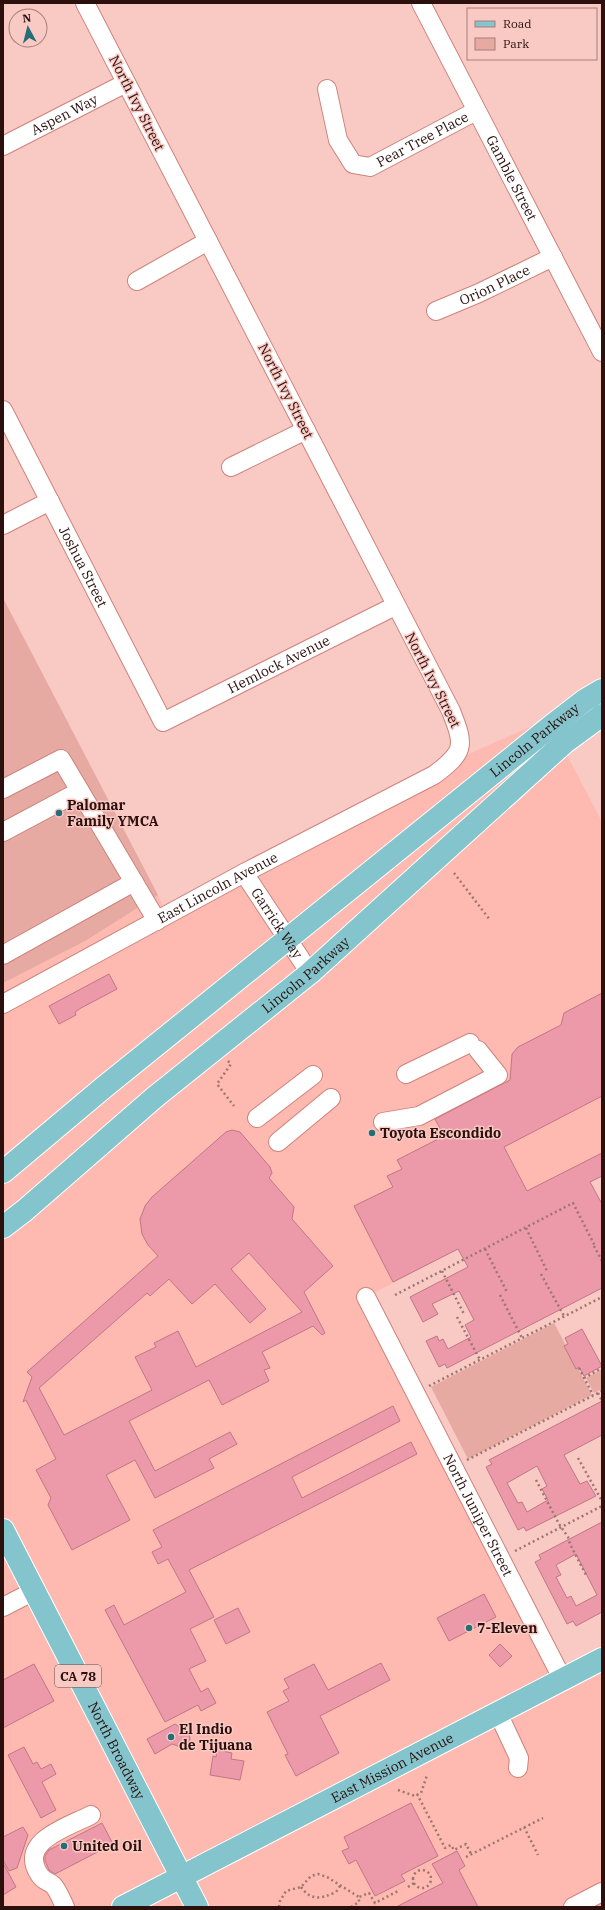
<svg xmlns="http://www.w3.org/2000/svg" width="605" height="1910" font-family="'IBM Plex Serif',serif">
	<style>
		.built { fill: #feb9b0 }
		.green { fill: #e6aaa2 }
		.building { fill: #ec99a9; stroke: #c07786; fill-rule: evenodd }
		.lines { fill: none; stroke-linecap: round; stroke-linejoin: round }
		.minor-casing { stroke: #cd837b; stroke-width: 20 }
		.major-casing { stroke: #fff; stroke-width: 24 }
		.path { stroke: #9d7672; stroke-width: 2.5; stroke-dasharray: 2 3; stroke-linecap: butt }
		.minor { stroke: #fff; stroke-width: 18 }
		.major { stroke: #84c4cc; stroke-width: 22 }
		.poi-dot { fill: #256e77; stroke: #f9c9c3; stroke-width: 1.5 }
		.labels { text-anchor: middle; stroke-width: 3; stroke-linejoin: round; paint-order: stroke }
		.shield { fill: #f9c9c3; stroke: #694844; stroke-width: 1 }
		.shield-label { font-size: 13px; font-weight: bold; fill: #2b100d }
		.street-label { font-size: 14px; fill: #2b100d; stroke: #f9c9c3 }
		.poi-label { font-size: 14px; font-weight: bold; fill: #2b100d; stroke: #f9c9c3; text-anchor: start }
	</style>
	<rect width="100%" height="100%" fill="#f9c9c3"/>
	<path class="built" d="M 548,719 L 602,822 L 602,1175 L 366,1297 L 563,1679 L 602,1659 L 602,1907 L 3,1907 L 3,764 L 71,730 L 168,915 L 453,761 Z"/>
	<path class="green" d="M 3,598 L 158,895 L 85,941 L 3,983 Z
		M 554,1323 L 592,1395 L 468,1459 L 431,1387 Z
		M 602,1369 L 602,1389 L 594,1393 L 586,1378 Z"/>
	<path class="building" d="M 109,974 L 117,989 L 81,1008 L 75,1012 L 76,1015 L 59,1024 L 49,1006 Z
		M 602,993 L 602,1096 L 504,1147 L 527,1191 L 602,1153 L 602,1176 L 590,1182 L 602,1204 L 602,1288 L 447,1368 L 445,1364 L 439,1367 L 426,1341 L 437,1336 L 439,1341 L 443,1339 L 448,1349 L 471,1337 L 465,1325 L 474,1320 L 459,1291 L 432,1304 L 438,1314 L 423,1322 L 410,1297 L 468,1267 L 458,1249 L 393,1282 L 354,1206 L 393,1187 L 387,1176 L 402,1169 L 397,1160 L 444,1136 L 435,1119 L 510,1080 L 512,1054 L 518,1047 L 561,1025 L 564,1013 Z
		M 232,1130 L 240,1132 L 270,1167 L 272,1173 L 269,1178 L 294,1207 L 292,1219 L 333,1266 L 304,1292 L 325,1333 L 322,1335 L 313,1326 L 262,1352 L 270,1368 L 264,1370 L 269,1381 L 222,1405 L 209,1380 L 129,1421 L 155,1471 L 230,1432 L 237,1444 L 209,1459 L 214,1468 L 155,1498 L 135,1460 L 106,1475 L 130,1520 L 72,1550 L 48,1505 L 51,1498 L 36,1470 L 56,1459 L 26,1400 L 23,1402 L 32,1377 L 27,1372 L 158,1256 L 148,1245 L 142,1234 L 140,1219 L 145,1206 L 152,1197 L 226,1132 ZM 249,1253 L 302,1312 L 196,1367 L 178,1331 L 154,1343 L 156,1347 L 135,1357 L 152,1390 L 64,1435 L 39,1388 L 147,1293 L 150,1296 L 169,1279 L 192,1304 L 215,1284 L 250,1323 L 266,1309 L 231,1269 Z
		M 582,1329 L 602,1366 L 584,1376 L 579,1367 L 576,1369 L 564,1346 L 568,1344 L 565,1338 Z
		M 602,1401 L 602,1435 L 564,1455 L 580,1484 L 587,1481 L 596,1496 L 526,1531 L 524,1527 L 518,1530 L 486,1467 L 492,1464 L 489,1460 ZM 537,1466 L 547,1486 L 542,1489 L 548,1500 L 527,1512 L 522,1502 L 518,1503 L 507,1483 Z
		M 393,1406 L 400,1421 L 292,1477 L 302,1498 L 411,1442 L 417,1454 L 189,1570 L 214,1617 L 190,1629 L 206,1661 L 189,1669 L 201,1692 L 208,1688 L 216,1703 L 201,1711 L 198,1705 L 165,1722 L 105,1610 L 114,1605 L 124,1625 L 186,1592 L 168,1559 L 158,1564 L 152,1552 L 162,1547 L 153,1530 Z
		M 602,1522 L 602,1612 L 576,1626 L 573,1621 L 567,1624 L 535,1562 L 541,1559 L 539,1555 ZM 576,1554 L 597,1595 L 576,1606 L 571,1596 L 567,1598 L 556,1577 L 561,1575 L 556,1565 Z
		M 484,1594 L 496,1617 L 449,1641 L 437,1618 Z
		M 238,1608 L 250,1632 L 226,1644 L 214,1620 Z
		M 500,1644 L 512,1656 L 500,1667 L 489,1655 Z
		M 381,1663 L 390,1680 L 320,1716 L 339,1753 L 296,1776 L 285,1755 L 288,1754 L 267,1712 L 289,1701 L 283,1691 L 289,1688 L 284,1679 L 314,1664 L 328,1690 Z
		M 34,1664 L 54,1701 L 3,1728 L 3,1680 Z
		M 175,1724 L 189,1733 L 190,1739 L 189,1743 L 183,1748 L 172,1744 L 155,1754 L 147,1739 Z
		M 24,1747 L 33,1764 L 37,1762 L 41,1769 L 51,1764 L 56,1774 L 42,1782 L 56,1810 L 41,1818 L 8,1755 Z
		M 217,1750 L 232,1753 L 231,1759 L 244,1761 L 240,1780 L 210,1775 L 213,1756 L 216,1757 Z
		M 411,1803 L 438,1856 L 401,1875 L 405,1881 L 375,1896 L 356,1860 L 349,1864 L 342,1851 L 349,1848 L 344,1837 Z
		M 102,1823 L 113,1844 L 55,1874 L 49,1870 L 45,1861 L 45,1856 L 49,1850 Z
		M 23,1827 L 28,1835 L 17,1868 L 9,1871 L 3,1860 L 3,1837 Z
		M 457,1851 L 465,1866 L 459,1870 L 478,1907 L 396,1907 L 443,1883 L 432,1864 Z
		M 3,1863 L 16,1887 L 3,1895 Z"/>
	<g class="lines">
		<g class="minor-casing">
			<g id="minor">
				<path id="s1" d="M 421,3 L 602,352"/>
				<path id="s2" d="M 327,89 L 338,140 L 353,164 L 370,167 L 476,111"/>
				<path id="s3" d="M 3,146 L 126,83"/>
				<path d="M 137,281 L 208,241"/>
				<path id="s4" d="M 436,311 L 479,293 L 553,257"/>
				<path id="s5" d="M 3,410 L 163,722 L 395,606"/>
				<path d="M 231,467 L 306,430"/>
				<path d="M 3,525 L 50,501"/>
				<path d="M 3,789 L 61,759 L 157,921"/>
				<path d="M 3,832 L 80,791"/>
				<path id="s6" d="M 244,873 L 310,973"/>
				<path d="M 3,955 L 134,882"/>
				<path id="s7" d="M 3,1004 L 244,873 L 434,775 C 465,752 465,746 451,711 L 85,3"/>
				<path d="M 406,1074 L 470,1043"/>
				<path d="M 257,1118 L 313,1075"/>
				<path d="M 383,1122 L 419,1116 L 498,1075 L 478,1050"/>
				<path d="M 278,1142 L 331,1098"/>
				<path id="s8" d="M 366,1297 L 563,1680"/>
				<path d="M 3,1607 L 34,1591"/>
				<path d="M 498,1713 L 519,1758 L 518,1768"/>
				<path d="M 65,1907 C 62,1901 58,1890 53,1885 C 48,1881 43,1881 39,1874 C 18,1841 68,1827 91,1815"/>
				<path d="M 573,1907 L 602,1892"/>
			</g>
		</g>
		<g class="major-casing">
			<g id="major">
				<path id="s9" d="M 3,1172 L 103,1088 L 550,727 L 585,700 L 602,690"/>
				<path id="s10" d="M 3,1227 L 24,1211 L 155,1097 L 310,973 L 564,743 L 602,715"/>
				<path id="s11" d="M 3,1530 L 197,1907"/>
				<path id="s12" d="M 123,1907 L 602,1659"/>
			</g>
		</g>
		<path class="path" d="M 454,873 L 490,920
			M 228,1061 L 231,1064 L 217,1084 L 234,1106
			M 526,1228 L 547,1271
			M 594,1246 L 602,1261
			M 485,1249 L 507,1292
			M 442,1271 L 464,1314
			M 541,1274 L 564,1316
			M 395,1295 L 573,1203 L 595,1246
			M 500,1295 L 522,1338
			M 457,1317 L 480,1360
			M 579,1368 L 593,1395
			M 584,1378 L 602,1368
			M 429,1386 L 602,1297
			M 598,1393 L 602,1401
			M 578,1458 L 602,1501
			M 467,1460 L 602,1391
			M 536,1480 L 559,1524 L 568,1537 L 570,1544 L 586,1575
			M 515,1551 L 602,1506
			M 398,1790 L 415,1796 L 421,1793 L 427,1775
			M 417,1794 L 445,1848 L 451,1845 L 454,1850 L 466,1844 L 471,1854
			M 524,1827 L 538,1855
			M 466,1857 L 543,1818
			M413 1879a9 9 0 1 1 18 0a9 9 0 1 1-18 0Z
			M 301,1887 C 311,1901 321,1899 336,1892 L 340,1886
			M 408,1887 L 414,1883
			M 279,1907 L 280,1901 L 286,1891 L 301,1887 L 311,1876 L 318,1874 L 327,1877 L 359,1897
			M 351,1907 L 359,1902 L 359,1897 L 369,1893 L 375,1903 L 400,1890"/>
		<use href="#minor" class="minor"/>
		<use href="#major" class="major"/>
	</g>
	<g class="poi-dot">
		<circle cx="59" cy="813" r="4"/>
		<circle cx="372" cy="1133" r="4"/>
		<circle cx="469" cy="1628" r="4"/>
		<circle cx="171" cy="1737" r="4"/>
		<circle cx="64" cy="1846" r="4"/>
	</g>
	<g class="labels">
		<rect class="shield" x="55" y="1665" width="46" height="22" rx="3"/>
		<g class="shield-label">
			<text x="78" y="1681">CA 78</text>
		</g>
		<g class="street-label">
			<text transform="translate(137 103) rotate(63)" y="5">North Ivy Street</text>
			<text dy="5" stroke="none"><textPath href="#s3" startOffset="69">Aspen Way</textPath></text>
			<text dy="5" stroke="none"><textPath href="#s2" startOffset="157">Pear Tree Place</textPath></text>
			<text dy="5" stroke="none"><textPath href="#s1" startOffset="197">Gamble Street</textPath></text>
			<text dy="5" stroke="none"><textPath href="#s4" startOffset="64">Orion Place</textPath></text>
			<text transform="translate(286 391) rotate(63)" y="5">North Ivy Street</text>
			<text dy="5" stroke="none"><textPath href="#s5" startOffset="176">Joshua Street</textPath></text>
			<text dy="5" stroke="none"><textPath href="#s5" startOffset="480">Hemlock Avenue</textPath></text>
			<text transform="translate(433 680) rotate(63)" y="5">North Ivy Street</text>
			<text dy="5" stroke="none"><textPath href="#s9" startOffset="685">Lincoln Parkway</textPath></text>
			<text dy="5" stroke="none"><textPath href="#s7" startOffset="244">East Lincoln Avenue</textPath></text>
			<text dy="5" stroke="none"><textPath href="#s6" startOffset="60">Garrick Way</textPath></text>
			<text dy="5" stroke="none"><textPath href="#s10" startOffset="394">Lincoln Parkway</textPath></text>
			<text dy="5" stroke="none"><textPath href="#s8" startOffset="245">North Juniper Street</textPath></text>
			<text dy="5" stroke="none"><textPath href="#s11" startOffset="248">North Broadway</textPath></text>
			<text dy="5" stroke="none"><textPath href="#s12" startOffset="303">East Mission Avenue</textPath></text>
		</g>
		<g class="poi-label">
			<text x="67" y="810">Palomar<tspan x="67" dy="16">Family YMCA</tspan></text>
			<text x="380" y="1138">Toyota Escondido</text>
			<text x="477" y="1633">7-Eleven</text>
			<text x="179" y="1734">El Indio<tspan x="179" dy="16">de Tijuana</tspan></text>
			<text x="72" y="1851">United Oil</text>
		</g>
	</g>
	<rect width="605" height="1910" fill="none" stroke="#2b100d" stroke-width="8"/>
	<rect x="467" y="8" width="130" height="52" fill="#f9c9c3" stroke="#a77f7a"/>
	<rect x="475" y="21" width="20" height="6" fill="#84c4cc" stroke="#a77f7a"/>
	<text x="503" y="28" font-size="12" fill="#2b100d">Road</text>
	<rect x="475" y="38" width="20" height="12" fill="#e6aaa2" stroke="#a77f7a"/>
	<text x="503" y="48" font-size="12" fill="#2b100d">Park</text>
	<g transform="translate(28 28) rotate(353)"><circle r="19" fill="#f9c9c3" stroke="#a77f7a"/>
	<path d="M0-3L7 15L0 10L-7 15Z" fill="#256e77"/>
	<text y="-6" font-size="11" font-weight="bold" text-anchor="middle" fill="#2b100d">N</text>
	</g>
</svg>
